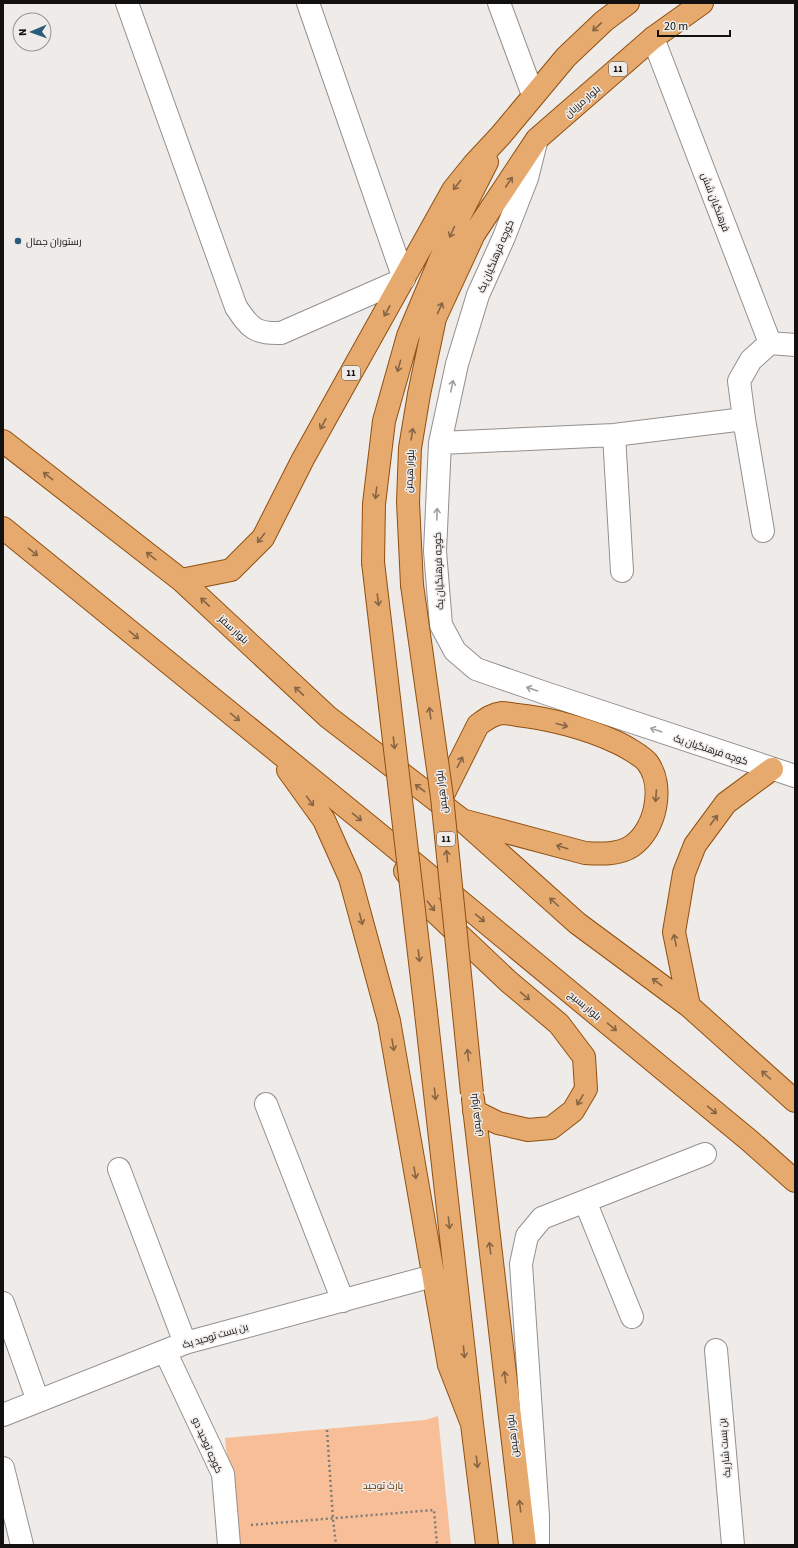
<svg xmlns="http://www.w3.org/2000/svg" width="798" height="1548" font-family="'Source Sans 3',Cairo,sans-serif">
	<style>
		.green { fill: #f7be98 }
		.lines { fill: none; stroke-linecap: round; stroke-linejoin: round }
		.minor-casing { stroke: #93908e; stroke-width: 24 }
		.major-casing { stroke: #91500f; stroke-width: 24 }
		.path { stroke: #7d7b79; stroke-width: 2.5; stroke-dasharray: 2 3; stroke-linecap: butt }
		.minor { stroke: #fff; stroke-width: 22 }
		.major { stroke: #e6aa6f; stroke-width: 22 }
		.major-bridge-casing { stroke: #91500f; stroke-width: 24; stroke-linecap: butt }
		.major-bridge { stroke: #e6aa6f; stroke-width: 22 }
		.oneway { stroke: #876544 }
		.oneway2 { stroke: #a0a09f }
		.poi-dot { fill: #285c78; stroke: #eeebe9; stroke-width: 1.5 }
		.labels { text-anchor: middle; stroke-width: 3; stroke-linejoin: round; paint-order: stroke }
		.shield { fill: #eeebe9; stroke: #545251; stroke-width: 1 }
		.shield-label { font-size: 9px; font-weight: bold; fill: #121110 }
		.street-label { font-size: 10px; fill: #121110; stroke: #eeebe9 }
		.poi-label { font-size: 10px; fill: #121110; stroke: #eeebe9; text-anchor: start }
		.park-label { font-size: 10px; fill: #673405; stroke: #eeebe9 }
	</style>
	<rect width="100%" height="100%" fill="#eeebe9"/>
	<path class="green" d="M 438,1416 L 451,1545 L 236,1545 L 225,1438 L 425,1420 Z"/>
	<g class="lines">
		<g class="minor-casing">
			<path id="minor" d="M 127,3 L 236,307 C 250,328 255,334 281,333 L 404,279 L 308,3
				M 499,3 L 533,95
				M 653,38 L 770,343 L 795,345
				M 536,142 L 527,178 L 504,237 L 478,295 L 457,364 L 440,443 L 435,551 L 441,625 L 455,651 L 476,669 L 548,694 L 795,776
				M 744,419 L 763,531
				M 614,435 L 622,571
				M 440,443 L 614,435 L 744,419 L 739,381 L 751,360 L 770,343
				M 266,1104 L 343,1301
				M 119,1169 L 185,1343
				M 585,1201 L 632,1317
				M 3,1303 L 38,1401
				M 716,1350 L 733,1545
				M 165,1351 L 223,1474 L 229,1545
				M 3,1415 L 185,1343 L 433,1276
				M 3,1468 L 22,1545
				M 538,1545 L 538,1516 L 521,1264 L 527,1236 L 542,1218 L 705,1154"/>
		</g>
		<g class="major-casing">
			<path id="major" d="M 3,441 L 181,580 L 328,717 L 462,820 L 577,923 L 689,1006 L 795,1101
				M 3,528 L 374,830 L 750,1141 L 795,1181
				M 373,562 L 374,504 L 384,421 L 408,336 L 453,229 L 487,162
				M 181,580 L 231,570 L 263,538 L 303,459 L 453,190 L 474,164 L 501,135 L 566,57 L 604,21 L 628,3
				M 412,585 L 408,502 L 410,448 L 419,394 L 435,318 L 474,234 L 537,139 L 653,38 L 702,3
				M 288,770 L 324,820 L 350,878 L 389,1021 L 449,1365 L 472,1424
				M 442,797 L 478,725 C 485,720 492,714 502,713 C 506,713 512,714 517,715 C 548,718 588,729 616,742 C 623,745 642,756 647,762 C 665,785 656,830 632,846 C 619,855 600,854 585,853 L 465,821
				M 405,871 L 435,912 L 509,982 L 559,1024 L 584,1057 L 586,1089 L 573,1111 L 551,1128 L 528,1130 L 498,1123 L 474,1111
				M 689,1006 L 674,932 L 684,873 L 695,845 L 726,803 L 772,769
				M 426,1013 L 472,1424 L 487,1545
				M 473,1099 L 525,1545"/>
		</g>
		<path class="path" d="M 327,1430 L 333,1519 L 336,1545
			M 251,1525 L 434,1510 L 437,1545"/>
		<use href="#minor" class="minor"/>
		<use href="#major" class="major"/>
		<g class="major-bridge-casing">
			<path id="major-bridge" d="M 373,562 L 426,1013
				M 412,585 L 442,797 L 472,1093"/>
		</g>
		<use href="#major-bridge" class="major-bridge"/>
	</g>
	<defs><path id="oneway-shaft" d="M-6 0H5M1.5-3L5.5 0L1.5 3" fill="none" stroke-width="1.6" stroke-linecap="round" stroke-linejoin="round"/></defs>
	<g class="oneway">
		<use href="#oneway-shaft" transform="translate(597 27) rotate(137)"/>
		<use href="#oneway-shaft" transform="translate(509 182) rotate(-56)"/>
		<use href="#oneway-shaft" transform="translate(457 185) rotate(128)"/>
		<use href="#oneway-shaft" transform="translate(452 232) rotate(114)"/>
		<use href="#oneway-shaft" transform="translate(440 308) rotate(-66)"/>
		<use href="#oneway-shaft" transform="translate(387 311) rotate(119)"/>
		<use href="#oneway-shaft" transform="translate(399 366) rotate(106)"/>
		<use href="#oneway-shaft" transform="translate(323 424) rotate(119)"/>
		<use href="#oneway-shaft" transform="translate(412 434) rotate(-81)"/>
		<use href="#oneway-shaft" transform="translate(48 476) rotate(-142)"/>
		<use href="#oneway-shaft" transform="translate(376 493) rotate(97)"/>
		<use href="#oneway-shaft" transform="translate(261 538) rotate(128)"/>
		<use href="#oneway-shaft" transform="translate(33 552) rotate(39)"/>
		<use href="#oneway-shaft" transform="translate(151 556) rotate(-142)"/>
		<use href="#oneway-shaft" transform="translate(378 600) rotate(83)"/>
		<use href="#oneway-shaft" transform="translate(205 602) rotate(-137)"/>
		<use href="#oneway-shaft" transform="translate(134 635) rotate(39)"/>
		<use href="#oneway-shaft" transform="translate(299 691) rotate(-137)"/>
		<use href="#oneway-shaft" transform="translate(430 713) rotate(-98)"/>
		<use href="#oneway-shaft" transform="translate(235 717) rotate(39)"/>
		<use href="#oneway-shaft" transform="translate(562 725) rotate(15)"/>
		<use href="#oneway-shaft" transform="translate(394 743) rotate(83)"/>
		<use href="#oneway-shaft" transform="translate(460 762) rotate(-63)"/>
		<use href="#oneway-shaft" transform="translate(420 788) rotate(-143)"/>
		<use href="#oneway-shaft" transform="translate(656 796) rotate(94)"/>
		<use href="#oneway-shaft" transform="translate(310 801) rotate(54)"/>
		<use href="#oneway-shaft" transform="translate(357 817) rotate(39)"/>
		<use href="#oneway-shaft" transform="translate(714 820) rotate(-53)"/>
		<use href="#oneway-shaft" transform="translate(562 847) rotate(-163)"/>
		<use href="#oneway-shaft" transform="translate(447 856) rotate(-95)"/>
		<use href="#oneway-shaft" transform="translate(554 902) rotate(-138)"/>
		<use href="#oneway-shaft" transform="translate(431 906) rotate(53)"/>
		<use href="#oneway-shaft" transform="translate(480 918) rotate(40)"/>
		<use href="#oneway-shaft" transform="translate(361 919) rotate(75)"/>
		<use href="#oneway-shaft" transform="translate(675 940) rotate(-102)"/>
		<use href="#oneway-shaft" transform="translate(419 956) rotate(83)"/>
		<use href="#oneway-shaft" transform="translate(657 982) rotate(-143)"/>
		<use href="#oneway-shaft" transform="translate(525 996) rotate(40)"/>
		<use href="#oneway-shaft" transform="translate(612 1027) rotate(40)"/>
		<use href="#oneway-shaft" transform="translate(393 1045) rotate(80)"/>
		<use href="#oneway-shaft" transform="translate(468 1055) rotate(-96)"/>
		<use href="#oneway-shaft" transform="translate(766 1075) rotate(-138)"/>
		<use href="#oneway-shaft" transform="translate(435 1094) rotate(84)"/>
		<use href="#oneway-shaft" transform="translate(580 1100) rotate(120)"/>
		<use href="#oneway-shaft" transform="translate(712 1110) rotate(40)"/>
		<use href="#oneway-shaft" transform="translate(415 1173) rotate(80)"/>
		<use href="#oneway-shaft" transform="translate(449 1223) rotate(84)"/>
		<use href="#oneway-shaft" transform="translate(490 1248) rotate(-97)"/>
		<use href="#oneway-shaft" transform="translate(464 1352) rotate(84)"/>
		<use href="#oneway-shaft" transform="translate(505 1377) rotate(-97)"/>
		<use href="#oneway-shaft" transform="translate(477 1462) rotate(83)"/>
		<use href="#oneway-shaft" transform="translate(520 1506) rotate(-97)"/>
	</g>
	<g class="oneway2">
		<use href="#oneway-shaft" transform="translate(452 386) rotate(-78)"/>
		<use href="#oneway-shaft" transform="translate(437 514) rotate(-88)"/>
		<use href="#oneway-shaft" transform="translate(532 689) rotate(-161)"/>
		<use href="#oneway-shaft" transform="translate(656 730) rotate(-162)"/>
	</g>
	<circle class="poi-dot" cx="18" cy="241" r="4"/>
	<g class="labels">
		<g class="shield">
			<rect x="609" y="62" width="18" height="14" rx="3"/>
			<rect x="342" y="366" width="18" height="14" rx="3"/>
			<rect x="437" y="832" width="18" height="14" rx="3"/>
		</g>
		<g class="shield-label">
			<text x="618" y="72">11</text>
			<text x="351" y="376">11</text>
			<text x="446" y="842">11</text>
		</g>
		<g class="street-label">
			<text transform="translate(582 101) rotate(-41)" y="4">بلوار مرزبان</text>
			<text transform="translate(716 202) rotate(69)" y="4">فرهنگیان شش</text>
			<text transform="translate(495 256) rotate(-67)" y="4">کوچه فرهنگیان یک</text>
			<text transform="translate(409 471) rotate(-87)" y="4">بلوار هیمن</text>
			<text transform="translate(438 571) rotate(-92)" y="4">کوچه فرهنگیان یک</text>
			<text transform="translate(234 629) rotate(43)" y="4">بلوار سقز</text>
			<text transform="translate(711 749) rotate(18)" y="4">کوچه فرهنگیان یک</text>
			<text transform="translate(441 792) rotate(-97)" y="4">بلوار هیمن</text>
			<text transform="translate(585 1005) rotate(40)" y="4">بلوار بسیج</text>
			<text transform="translate(475 1115) rotate(-96)" y="4">بلوار هیمن</text>
			<text transform="translate(215 1335) rotate(-16)" y="4">بن بست توحید یک</text>
			<text transform="translate(512 1436) rotate(-97)" y="4">بلوار هیمن</text>
			<text transform="translate(208 1445) rotate(66)" y="4">کوچه توحید دو</text>
			<text transform="translate(724 1448) rotate(-95)" y="4">بن بست شار یک</text>
		</g>
		<g class="poi-label">
			<text x="26" y="245">رستوران جمال</text>
		</g>
		<g class="park-label">
			<text x="383" y="1489">پارک توحید</text>
		</g>
	</g>
	<rect width="798" height="1548" fill="none" stroke="#121110" stroke-width="8"/>
	<g transform="translate(32 32) rotate(268)"><circle r="19" fill="#eeebe9" stroke="#969492"/>
	<path d="M0-3L7 15L0 10L-7 15Z" fill="#285c78"/>
	<text y="-6" font-size="11" font-weight="bold" text-anchor="middle" fill="#121110">N</text>
	</g>
	<path d="M658 30v6h72v-6" fill="none" stroke="#121110" stroke-width="2"/>
	<text x="664" y="30" font-size="12" fill="#121110" stroke="#eeebe9" stroke-width="3" paint-order="stroke">20 m</text>
</svg>
